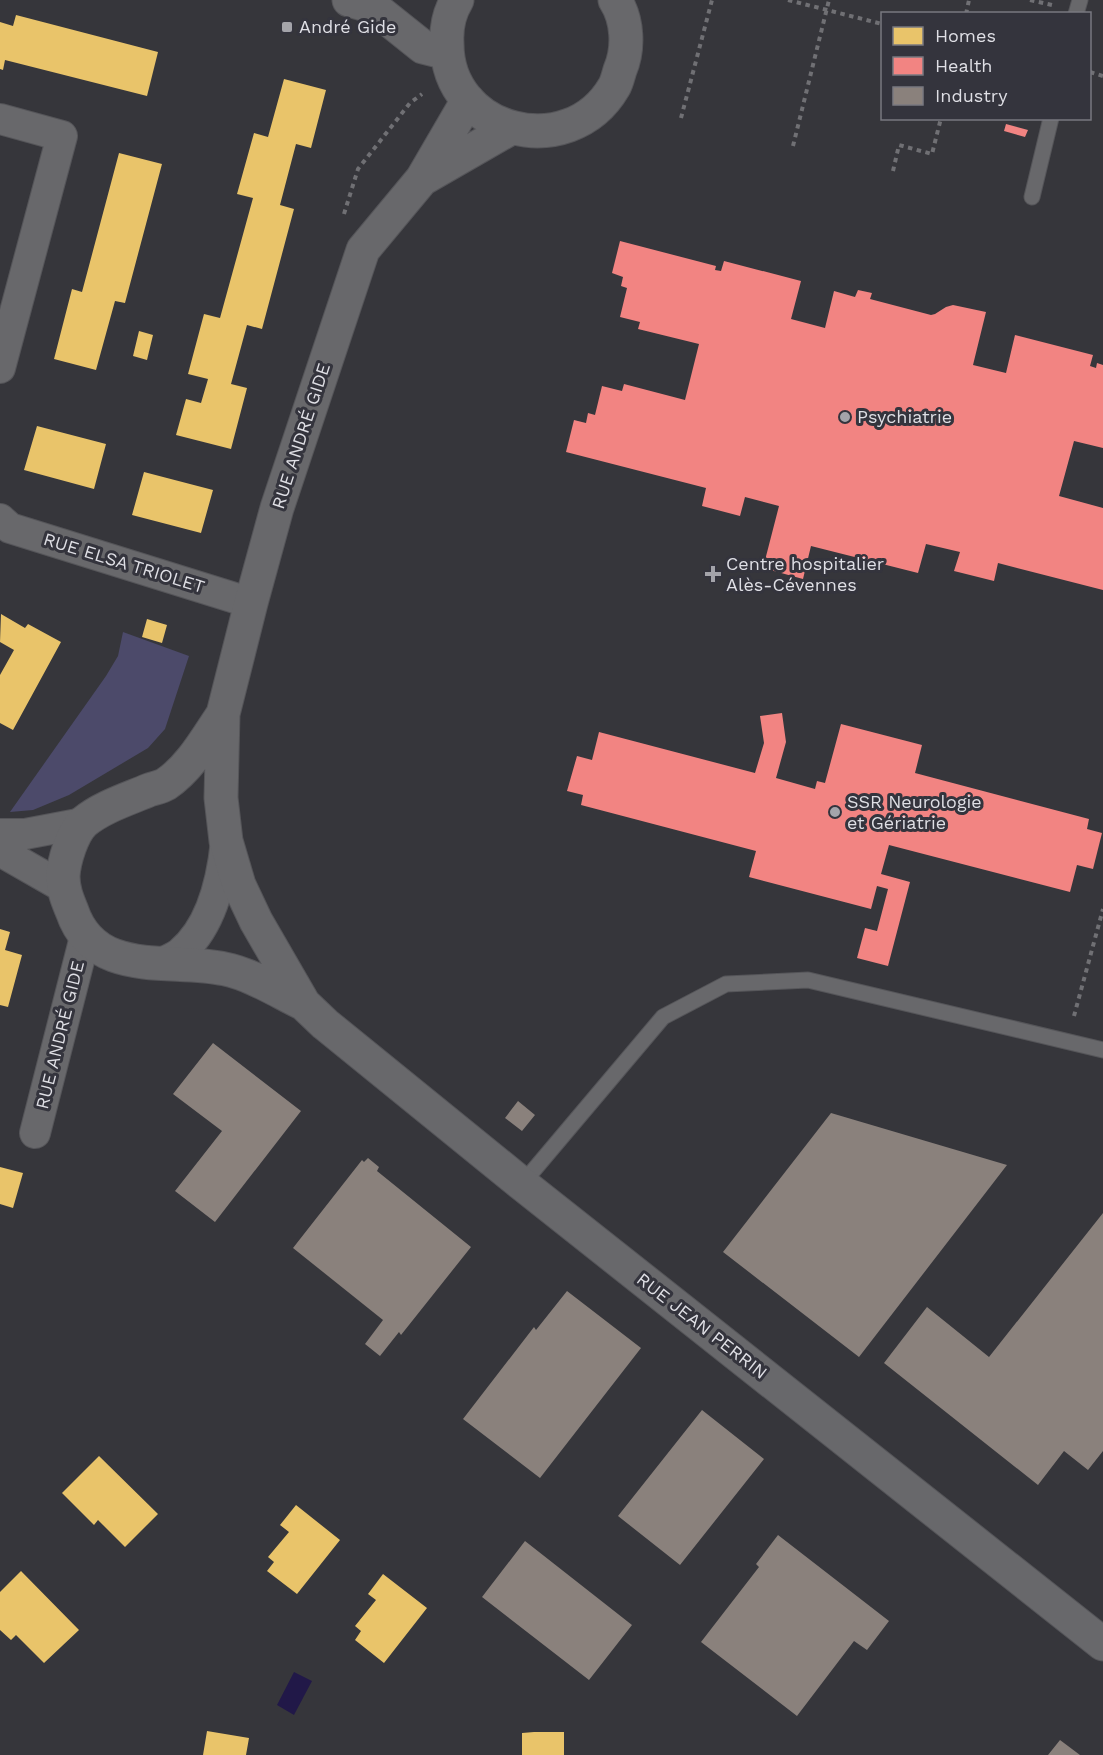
<svg xmlns="http://www.w3.org/2000/svg" width="1103" height="1755" font-family="'Work Sans',sans-serif">
	<style>
		.green { fill: #4c4a6a }
		.water { fill: #211848 }
		.homes { fill: #e9c46a }
		.health { fill: #f28482 }
		.industry { fill: #8a817c }
		.lines { fill: none; stroke-linecap: round; stroke-linejoin: round }
		.service-casing { stroke: #555559; stroke-width: 17 }
		.minor-casing { stroke: #555559; stroke-width: 32 }
		.tertiary-casing { stroke: #555559; stroke-width: 35 }
		.path { stroke: #707074; stroke-width: 4; stroke-dasharray: 4.5 4.5; stroke-linecap: butt }
		.service { stroke: #68686b; stroke-width: 15 }
		.minor { stroke: #68686b; stroke-width: 30 }
		.tertiary { stroke: #68686b; stroke-width: 33 }
		.poi-dot { fill: #a4a4aa; stroke: #34343d; stroke-width: 2 }
		.labels { text-anchor: middle; stroke-width: 6; stroke-linejoin: round; paint-order: stroke }
		.poi-label { font-size: 18px; fill: #dfdfe5; stroke: #34343d; text-anchor: start }
		.street-label { font-size: 18px; fill: #dfdfe5; stroke: #34343d }
	</style>
	<rect width="100%" height="100%" fill="#36363b"/>
	<path class="green" d="M 123,632 L 189,656 L 165,729 L 148,748 L 69,795 L 33,810 L 10,812 L 106,676 L 118,656 Z"/>
	<path class="water" d="M 294,1672 L 312,1681 L 294,1715 L 277,1705 Z"/>
	<path class="homes" d="M 16,15 L 158,52 L 147,96 L 5,60 L 3,70 L 0,69 L 0,22 L 13,26 Z
		M 284,79 L 326,90 L 311,148 L 296,144 L 280,205 L 294,209 L 262,329 L 247,325 L 231,384 L 247,388 L 231,449 L 176,435 L 186,399 L 201,403 L 208,379 L 188,374 L 204,314 L 220,318 L 253,198 L 237,194 L 254,133 L 268,137 Z
		M 119,153 L 162,164 L 125,303 L 115,301 L 96,370 L 54,359 L 72,289 L 82,292 Z
		M 139,331 L 153,335 L 147,360 L 133,356 Z
		M 37,426 L 106,444 L 94,489 L 24,470 Z
		M 144,472 L 213,490 L 201,533 L 132,515 Z
		M 1,614 L 25,628 L 28,624 L 61,642 L 13,730 L 0,723 L 0,675 L 14,650 L 0,642 Z
		M 147,619 L 167,625 L 162,643 L 142,637 Z
		M 0,929 L 10,932 L 5,950 L 22,955 L 8,1007 L 0,1005 Z
		M 0,1167 L 23,1173 L 13,1208 L 0,1204 Z
		M 99,1456 L 158,1514 L 125,1547 L 98,1520 L 94,1525 L 62,1493 Z
		M 296,1505 L 340,1540 L 297,1594 L 267,1571 L 274,1562 L 268,1557 L 289,1532 L 280,1525 Z
		M 21,1571 L 79,1630 L 44,1663 L 16,1635 L 11,1640 L 0,1630 L 0,1592 Z
		M 383,1574 L 427,1608 L 384,1663 L 355,1640 L 361,1631 L 355,1626 L 376,1600 L 368,1594 Z
		M 207,1731 L 249,1738 L 246,1755 L 203,1755 Z
		M 534,1732 L 564,1732 L 564,1755 L 522,1755 L 522,1733 Z"/>
	<path class="health" d="M 1006,124 L 1028,130 L 1025,137 L 1004,131 Z
		M 620,241 L 716,266 L 715,270 L 721,271 L 724,261 L 801,281 L 791,319 L 825,328 L 834,291 L 855,297 L 858,290 L 872,293 L 870,299 L 931,315 L 935,314 L 946,307 L 953,305 L 986,312 L 973,365 L 1006,373 L 1015,335 L 1093,355 L 1090,366 L 1096,368 L 1097,363 L 1103,365 L 1103,448 L 1074,441 L 1059,496 L 1103,508 L 1103,590 L 998,563 L 994,581 L 954,571 L 960,552 L 926,544 L 918,573 L 811,546 L 803,579 L 763,568 L 779,506 L 745,497 L 740,516 L 702,506 L 706,488 L 566,452 L 574,420 L 586,423 L 588,413 L 595,415 L 602,386 L 622,391 L 624,384 L 685,400 L 699,344 L 638,329 L 640,322 L 620,317 L 627,288 L 621,286 L 623,277 L 612,273 Z
		M 782,713 L 786,742 L 776,778 L 815,789 L 817,781 L 825,783 L 841,724 L 922,745 L 915,773 L 1089,819 L 1087,829 L 1102,833 L 1093,869 L 1077,865 L 1070,892 L 889,845 L 881,874 L 910,882 L 888,966 L 857,958 L 865,928 L 877,931 L 888,889 L 877,886 L 871,909 L 749,877 L 756,851 L 581,805 L 583,795 L 567,791 L 577,756 L 592,760 L 599,732 L 755,773 L 764,743 L 760,716 Z"/>
	<path class="industry" d="M 213,1043 L 301,1111 L 215,1222 L 175,1191 L 222,1131 L 173,1094 Z
		M 518,1101 L 535,1115 L 522,1131 L 505,1118 Z
		M 831,1113 L 1007,1165 L 859,1357 L 723,1252 Z
		M 368,1158 L 379,1167 L 377,1171 L 471,1247 L 401,1335 L 399,1332 L 380,1356 L 365,1344 L 383,1320 L 293,1248 L 362,1160 L 364,1162 Z
		M 1103,1213 L 1103,1451 L 1088,1470 L 1064,1451 L 1038,1485 L 884,1363 L 927,1307 L 989,1357 Z
		M 567,1291 L 641,1348 L 540,1478 L 463,1419 L 534,1327 L 536,1330 Z
		M 702,1410 L 764,1459 L 680,1565 L 618,1516 Z
		M 778,1535 L 889,1621 L 867,1650 L 854,1641 L 797,1716 L 701,1642 L 759,1567 L 756,1564 Z
		M 525,1541 L 632,1625 L 589,1680 L 482,1597 Z
		M 1060,1740 L 1080,1755 L 1048,1755 Z"/>
	<g class="lines">
		<g class="service-casing">
			<path id="service" d="M 1076,14 L 1080,0
				M 1032,197 L 1051,118
				M 522,1184 L 663,1017 L 726,984 L 808,980 L 1103,1050"/>
		</g>
		<g class="minor-casing">
			<path id="minor" d="M 0,119 L 62,136 L 0,368
				M 0,519 L 10,528 L 251,603
				M 0,834 L 25,834 L 83,823
				M 0,851 L 63,887
				M 158,964 C 165,961 174,958 180,953 C 212,927 222,880 226,841
				M 35,1133 L 85,937"/>
		</g>
		<g class="tertiary-casing">
			<path id="tertiary" d="M 349,0 L 373,7 L 423,47 L 447,53
				M 457,0 C 449,13 446,28 447,44 C 447,133 569,164 614,87 C 617,82 618,76 620,70 C 629,49 628,20 615,0
				M 468,100 L 422,179 L 363,250 L 277,508 L 251,603 L 223,714 L 221,798 L 226,841 L 239,885 L 256,921 L 304,1004 L 325,1024 L 522,1184 L 1103,1644
				M 424,178 L 511,128
				M 223,714 C 206,739 191,767 166,784 C 161,787 155,788 149,790 C 128,799 102,807 84,822 C 72,833 64,861 63,876 C 63,889 67,899 72,911 C 95,979 170,957 225,969 C 253,975 279,992 304,1004"/>
		</g>
		<path class="path" d="M 788,0 L 882,24
			M 1030,0 L 1052,5
			M 966,14 L 969,0
			M 1090,72 L 1103,76
			M 681,118 L 712,0
			M 793,146 L 829,0
			M 893,171 L 899,145 L 932,154 L 941,118
			M 344,214 L 358,169 L 410,103 L 422,94
			M 1074,1016 L 1103,909"/>
		<use href="#service" class="service"/>
		<use href="#minor" class="minor"/>
		<use href="#tertiary" class="tertiary"/>
	</g>
	<g class="poi-dot">
		<rect x="281" y="21" width="12" height="12" rx="3"/>
		<circle cx="845" cy="417" r="6"/>
		<path d="M710 565h6v6h6v6h-6v6h-6v-6h-6v-6h6z"/>
		<circle cx="835" cy="812" r="6"/>
	</g>
	<g class="labels">
		<g class="poi-label">
			<text x="299" y="33">André Gide</text>
			<text x="857" y="423">Psychiatrie</text>
			<text x="726" y="570">Centre hospitalier<tspan x="726" dy="21">Alès-Cévennes</tspan></text>
			<text x="847" y="808">SSR Neurologie<tspan x="847" dy="21">et Gériatrie</tspan></text>
		</g>
		<g class="street-label">
			<text transform="translate(301 436) rotate(-72)" y="6">RUE ANDRÉ GIDE</text>
			<text transform="translate(124 563) rotate(17)" y="6">RUE ELSA TRIOLET</text>
			<text transform="translate(60 1035) rotate(-76)" y="6">RUE ANDRÉ GIDE</text>
			<text transform="translate(702 1326) rotate(38)" y="6">RUE JEAN PERRIN</text>
		</g>
	</g>
	<rect x="881" y="12" width="210" height="108" fill="#34343d" stroke="#787880" stroke-width="1.5"/>
	<rect x="893" y="27" width="30" height="18" fill="#e9c46a" stroke="#787880" stroke-width="1.5"/>
	<text x="935" y="42" font-size="18" fill="#dfdfe5">Homes</text>
	<rect x="893" y="57" width="30" height="18" fill="#f28482" stroke="#787880" stroke-width="1.5"/>
	<text x="935" y="72" font-size="18" fill="#dfdfe5">Health</text>
	<rect x="893" y="87" width="30" height="18" fill="#8a817c" stroke="#787880" stroke-width="1.5"/>
	<text x="935" y="102" font-size="18" fill="#dfdfe5">Industry</text>
</svg>
